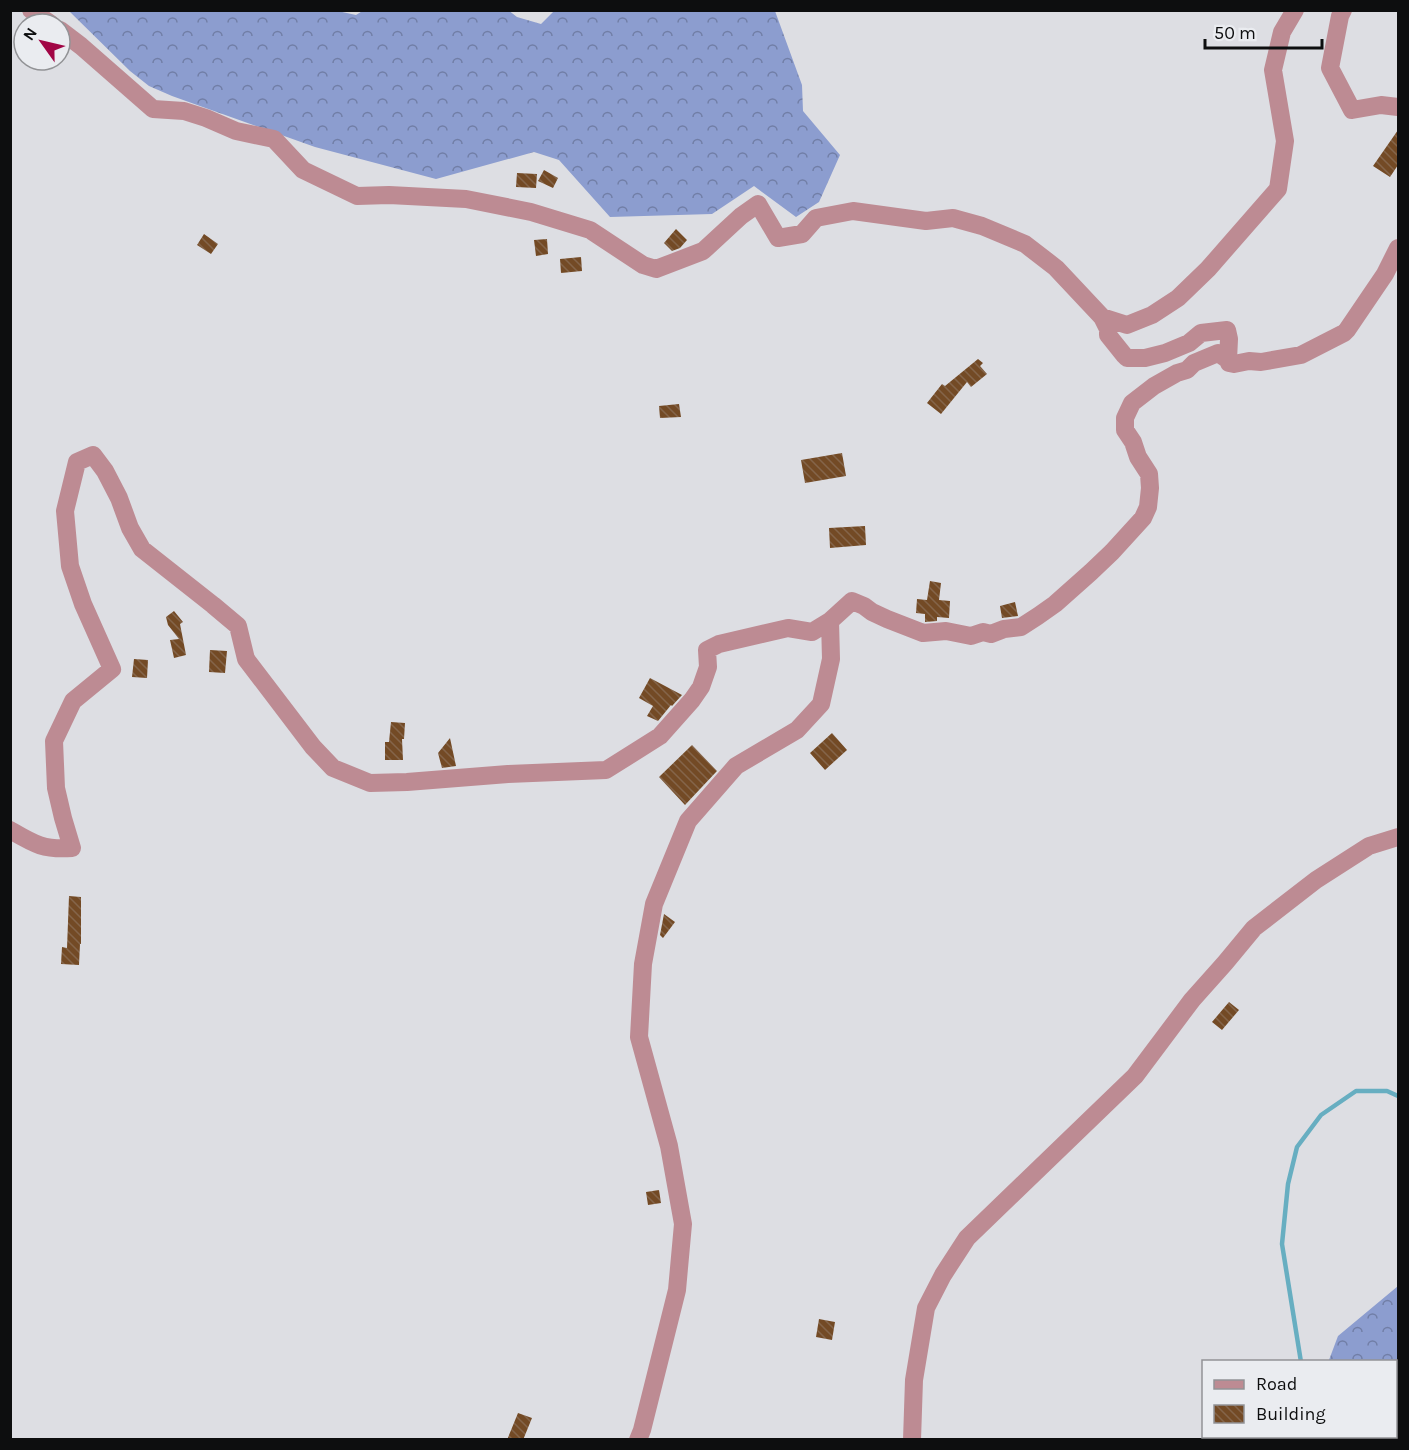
<svg xmlns="http://www.w3.org/2000/svg" width="1409" height="1450" font-family="Karla,sans-serif">
	<style>
		.forest { fill: url(#forest-crowns) }
		.lines { fill: none; stroke-linecap: round; stroke-linejoin: round }
		.stream { stroke: #67aec1; stroke-width: 4.5 }
		.building { fill: url(#building-back-hatch) }
		.street { stroke: #bd8b93; stroke-width: 18 }
	</style>
	<defs>
		<pattern id="forest-crowns" width="20" height="18" patternUnits="userSpaceOnUse" patternTransform="scale(1.5)"><rect width="20" height="18" fill="#8c9dcf"/><path d="M2 6a3 3 0 1 1 6 0M12 15a3 3 0 1 1 6 0" fill="none" stroke="#717ea6"/></pattern>
		<pattern id="building-back-hatch" width="6" height="6" patternUnits="userSpaceOnUse" patternTransform="scale(1.5)"><rect width="6" height="6" fill="#734a25"/><path d="M-1 5l2 2M0 0l6 6M5-1l2 2" fill="none" stroke="#84654a"/></pattern>
	</defs>
	<rect width="100%" height="100%" fill="#dddee3"/>
	<path class="forest" d="M 333,10 L 356,15 L 364,10 L 508,10 L 517,17 L 541,24 L 554,11 L 775,11 L 802,85 L 803,111 L 840,155 L 819,202 L 796,217 L 754,186 L 712,214 L 610,217 L 559,160 L 534,152 L 436,179 L 315,147 L 172,96 L 149,86 L 130,71 L 69,11 Z
		M 1398,1286 L 1398,1439 L 1330,1439 L 1330,1436 L 1396,1436 L 1396,1362 L 1329,1362 L 1329,1360 L 1338,1336 Z"/>
	<g class="lines">
		<path class="stream" d="M 1301,1362 L 1282,1244 L 1288,1184 L 1297,1147 L 1321,1115 L 1356,1091 L 1387,1091 L 1398,1096
			M 1300,1440 L 1301,1436"/>
	</g>
	<path class="building" d="M 1398,130 L 1398,165 L 1390,177 L 1373,166 Z
		M 544,170 L 558,178 L 553,188 L 538,181 Z
		M 517,173 L 537,174 L 536,188 L 516,187 Z
		M 676,229 L 687,240 L 680,248 L 672,251 L 664,243 Z
		M 204,234 L 218,244 L 211,254 L 197,245 Z
		M 547,239 L 548,254 L 536,256 L 534,240 Z
		M 581,257 L 582,271 L 561,273 L 560,259 Z
		M 978,359 L 983,363 L 980,366 L 987,374 L 971,387 L 967,382 L 941,414 L 927,403 L 942,384 L 945,386 Z
		M 679,404 L 681,417 L 660,418 L 659,406 Z
		M 842,453 L 846,476 L 805,483 L 801,460 Z
		M 865,526 L 866,545 L 830,548 L 829,528 Z
		M 930,581 L 941,583 L 939,600 L 950,601 L 949,618 L 937,617 L 937,621 L 925,622 L 925,614 L 916,613 L 917,599 L 927,600 Z
		M 1015,602 L 1018,616 L 1002,618 L 1000,606 Z
		M 174,611 L 183,622 L 180,624 L 186,655 L 174,658 L 170,640 L 179,639 L 168,625 L 166,617 Z
		M 210,650 L 227,651 L 225,673 L 209,672 Z
		M 134,659 L 148,660 L 147,678 L 132,677 Z
		M 650,678 L 682,695 L 672,706 L 671,705 L 658,721 L 647,716 L 653,706 L 639,698 Z
		M 391,722 L 405,723 L 404,739 L 402,739 L 403,760 L 385,760 L 385,742 L 389,742 Z
		M 832,733 L 847,750 L 825,770 L 810,753 Z
		M 450,738 L 456,766 L 442,768 L 438,753 Z
		M 692,745 L 717,771 L 685,805 L 659,777 Z
		M 69,896 L 81,897 L 81,944 L 80,944 L 79,965 L 61,964 L 62,947 L 67,948 Z
		M 664,914 L 675,922 L 663,938 L 660,935 Z
		M 1229,1002 L 1239,1010 L 1222,1030 L 1212,1022 Z
		M 659,1190 L 661,1203 L 648,1205 L 646,1192 Z
		M 819,1319 L 835,1322 L 832,1340 L 816,1337 Z
		M 518,1413 L 532,1418 L 523,1440 L 507,1440 Z"/>
	<g class="lines">
		<path class="street" d="M 31,10 L 51,24
			M 1343,10 L 1340,16 L 1330,68 L 1352,110 L 1381,105 L 1398,107
			M 60,30 L 81,46 L 153,109 L 184,111 L 206,118 L 236,131 L 274,139 L 303,170 L 357,196 L 389,195 L 466,199 L 531,212 L 590,230 L 643,265 L 656,269 L 703,251 L 741,216 L 758,204 L 778,238 L 802,234 L 816,218 L 853,211 L 926,221 L 953,218 L 982,226 L 1025,244 L 1056,268 L 1102,317 L 1127,325 L 1152,315 L 1178,298 L 1208,269 L 1278,189 L 1285,141 L 1273,70 L 1282,32 L 1295,10
			M 1102,317 L 1108,329 L 1108,335 L 1124,355 L 1127,358 L 1145,358 L 1165,353 L 1189,343 L 1201,333 L 1227,330 L 1229,339 L 1228,360 L 1229,363 L 1234,364 L 1249,361 L 1261,362 L 1301,355 L 1344,333 L 1347,330 L 1385,274 L 1398,248
			M 10,830 C 34,844 43,850 72,848 L 63,818 L 56,788 L 54,741 L 73,701 L 112,669 L 83,604 L 70,566 L 65,511 L 77,462 L 93,455 L 105,471 L 119,498 L 130,528 L 142,549 L 213,605 L 238,626 L 246,659 L 313,747 L 333,768 L 370,783 L 407,782 L 508,774 L 606,770 L 660,736 L 692,700 L 701,687 L 708,667 L 707,650 L 719,644 L 788,628 L 812,632 L 830,621
			M 638,1440 L 642,1430 L 677,1290 L 683,1224 L 669,1146 L 639,1037 L 643,964 L 654,904 L 688,821 L 736,766 L 797,730 L 821,704 L 831,659 L 830,621 L 852,601 L 864,606 L 872,612 L 887,619 L 923,633 L 946,631 L 971,636 L 983,632 L 991,634 L 1004,629 L 1021,627 L 1038,616 L 1055,604 L 1091,572 L 1112,552 L 1143,518 L 1148,507 L 1150,488 L 1149,474 L 1138,457 L 1133,442 L 1125,430 L 1125,418 L 1132,403 L 1154,386 L 1177,373 L 1187,370 L 1194,363 L 1218,353 L 1228,360
			M 912,1440 L 914,1380 L 926,1308 L 943,1275 L 967,1238 L 1135,1076 L 1192,1000 L 1225,963 L 1254,928 L 1316,880 L 1369,846 L 1398,837"/>
	</g>
	<rect width="1409" height="1450" fill="none" stroke="#0d0e0f" stroke-width="24"/>
	<rect x="1202" y="1360" width="195" height="78" fill="#eaecf0" stroke="#929396" stroke-width="1.5"/>
	<rect x="1214" y="1380" width="30" height="9" fill="#bd8b93" stroke="#929396" stroke-width="1.5"/>
	<text x="1256" y="1390" font-size="18" fill="#0d0e0f">Road</text>
	<rect x="1214" y="1405" width="30" height="18" fill="url(#building-back-hatch)" stroke="#929396" stroke-width="1.5"/>
	<text x="1256" y="1420" font-size="18" fill="#0d0e0f">Building</text>
	<g transform="translate(42 42) rotate(304)"><circle r="28" fill="#eaecf0" stroke="#929396" stroke-width="1.5"/>
	<path d="M0-4.5L10 22L0 15L-10 22Z" fill="#a10645"/>
	<text y="-9" font-size="16" font-weight="bold" text-anchor="middle" fill="#0d0e0f">N</text>
	</g>
	<path d="M1205 39v9h117v-9" fill="none" stroke="#0d0e0f" stroke-width="3"/>
	<text x="1214" y="39" font-size="18" fill="#0d0e0f" stroke="#eaecf0" stroke-width="4.5" paint-order="stroke">50 m</text>
</svg>
